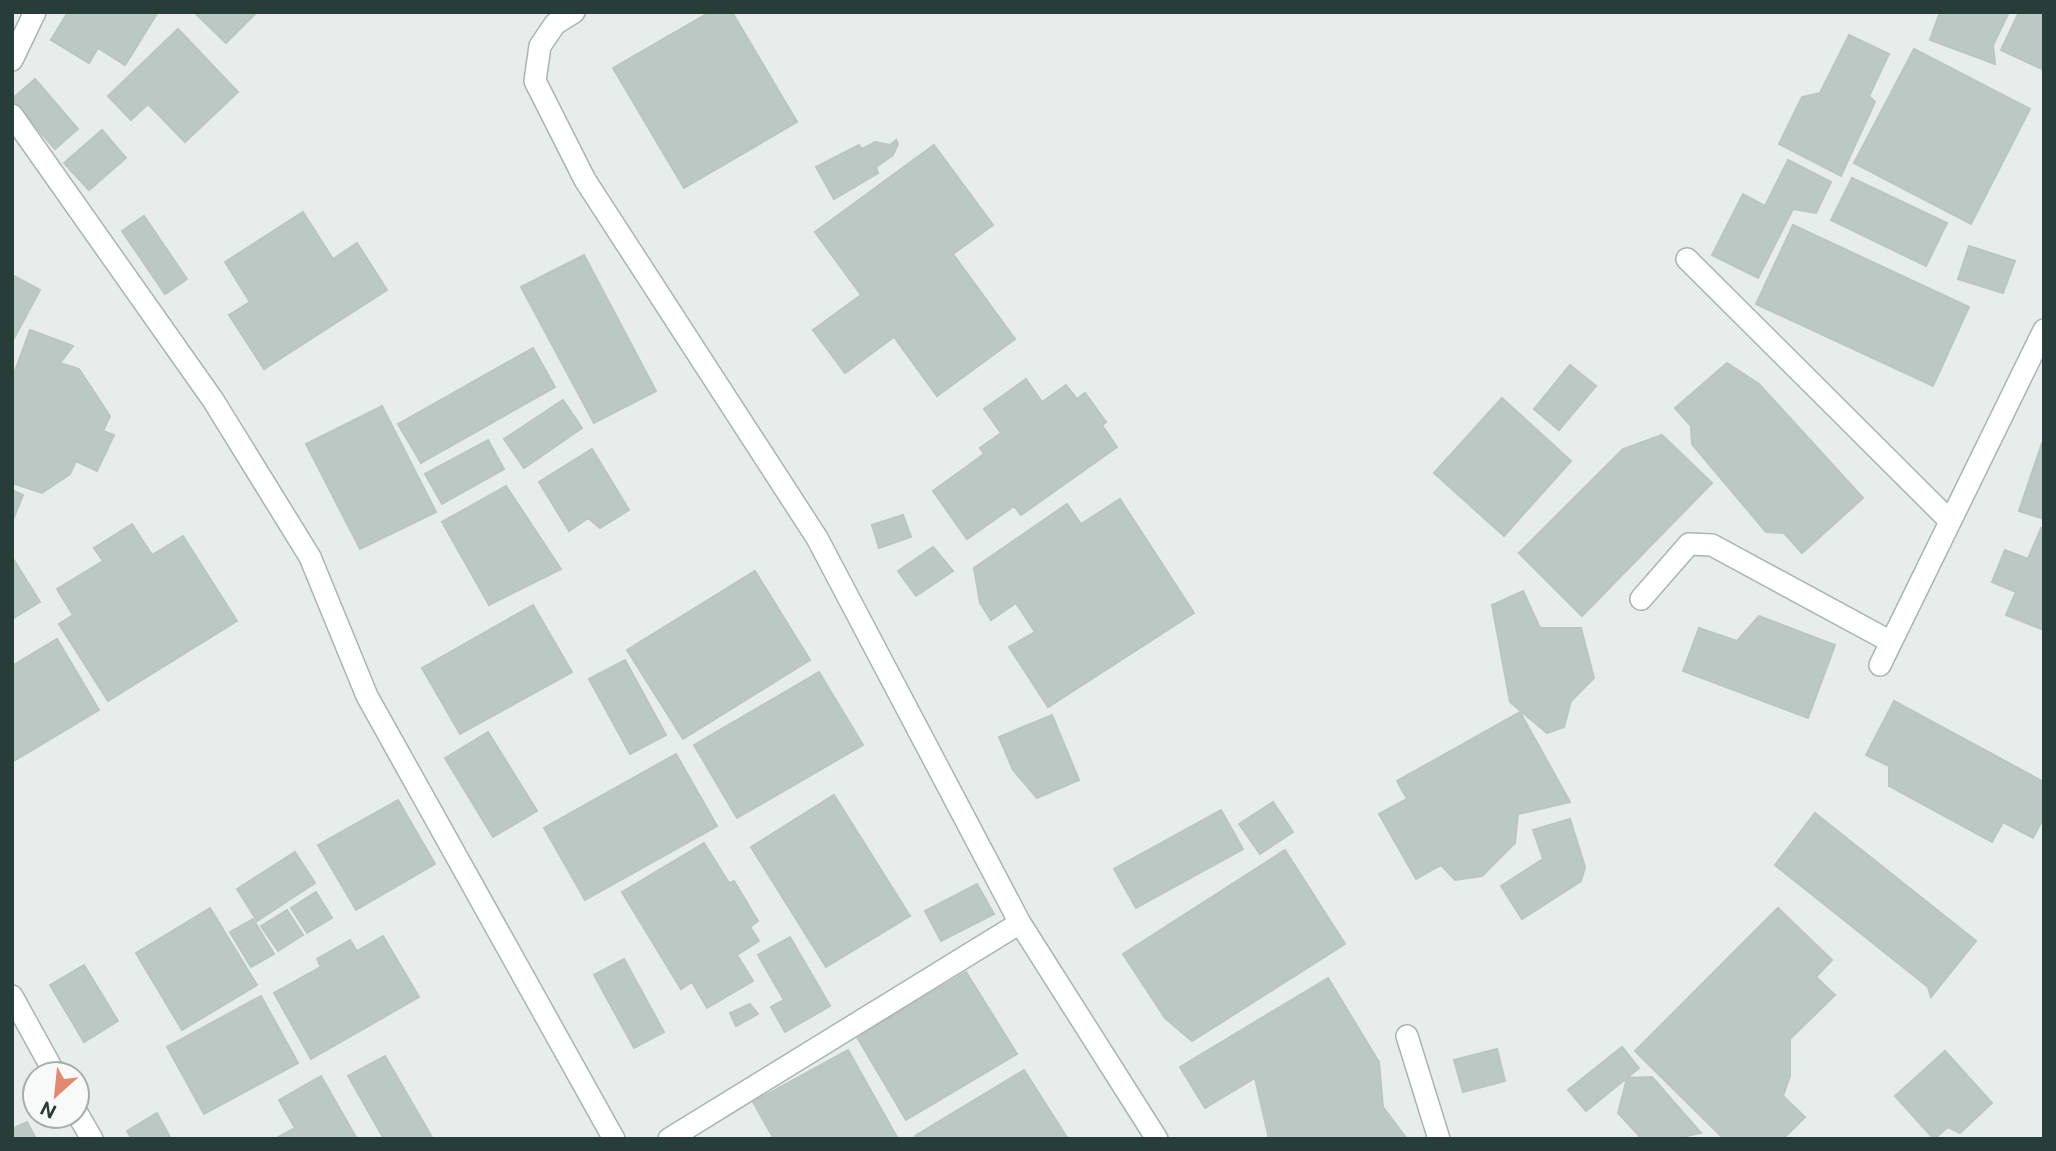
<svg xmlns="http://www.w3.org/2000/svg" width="2056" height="1151" font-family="'Public Sans',sans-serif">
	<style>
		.building { fill: #bcc8c3; stroke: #b9c6c1; stroke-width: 2 }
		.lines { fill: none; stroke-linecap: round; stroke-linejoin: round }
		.minor-casing { stroke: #a9b5b1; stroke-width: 24 }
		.minor { stroke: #fff; stroke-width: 21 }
	</style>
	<rect width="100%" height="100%" fill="#e6edea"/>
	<path class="building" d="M 68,12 L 158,12 L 125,65 L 98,48 L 89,63 L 51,40 Z
		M 194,12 L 257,12 L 226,43 Z
		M 710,12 L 732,12 L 797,122 L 684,188 L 613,68 Z
		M 1940,12 L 2009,12 L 1993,45 L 1995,64 L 1930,40 Z
		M 2019,12 L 2044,12 L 2044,70 L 2001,50 Z
		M 178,29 L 238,92 L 185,142 L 148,104 L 131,120 L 108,96 Z
		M 1849,35 L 1889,54 L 1869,96 L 1875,102 L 1841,176 L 1779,144 L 1802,97 L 1820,93 Z
		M 1914,49 L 2030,109 L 1971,224 L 1854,163 Z
		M 35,79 L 78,129 L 55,149 L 12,99 Z
		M 102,130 L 126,158 L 89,190 L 64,163 Z
		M 896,140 L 898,144 L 893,155 L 876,167 L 878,173 L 834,199 L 816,167 L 859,145 L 862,149 L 875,142 L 890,145 Z
		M 934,145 L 993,225 L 953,254 L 1015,339 L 937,396 L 894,337 L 845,373 L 813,330 L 861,295 L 815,232 Z
		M 1788,160 L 1831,182 L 1816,213 L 1793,209 L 1758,278 L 1712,255 L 1743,194 L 1765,206 Z
		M 1852,178 L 1947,223 L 1926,266 L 1831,220 Z
		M 303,212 L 333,259 L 357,243 L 387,290 L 264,369 L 229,315 L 250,302 L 225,262 Z
		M 144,216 L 187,279 L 165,294 L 122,231 Z
		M 1793,225 L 1969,307 L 1933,386 L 1756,304 Z
		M 1969,246 L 2015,261 L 2003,293 L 1958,279 Z
		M 584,255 L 656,391 L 594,423 L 521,287 Z
		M 12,275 L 40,290 L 12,342 Z
		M 30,330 L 73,346 L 60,363 L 79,369 L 110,416 L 103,431 L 114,435 L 97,471 L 76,461 L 70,474 L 42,493 L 12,483 L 12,379 Z
		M 533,348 L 555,387 L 421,463 L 398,424 Z
		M 1727,363 L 1759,384 L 1863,498 L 1802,553 L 1784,533 L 1766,532 L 1692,444 L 1691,426 L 1675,408 Z
		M 1570,365 L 1596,386 L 1559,430 L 1534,409 Z
		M 1026,379 L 1042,402 L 1066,385 L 1077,399 L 1085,393 L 1106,422 L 1102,425 L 1117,447 L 1021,515 L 1014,506 L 967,539 L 933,491 L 984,454 L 980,448 L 1001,433 L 984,409 Z
		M 1502,398 L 1571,461 L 1504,536 L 1434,473 Z
		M 563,400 L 582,428 L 524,468 L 504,439 Z
		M 382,406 L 436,512 L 360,549 L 306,444 Z
		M 1662,435 L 1712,483 L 1582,616 L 1519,553 L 1623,449 Z
		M 488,440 L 504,469 L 442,504 L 425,474 Z
		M 2042,443 L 2044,443 L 2044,519 L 2019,511 Z
		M 592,449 L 629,510 L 600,528 L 588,518 L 569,531 L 539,482 Z
		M 506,486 L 561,569 L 489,605 L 442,522 Z
		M 12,490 L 23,495 L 12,522 Z
		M 1120,499 L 1194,613 L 1048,707 L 1009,647 L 1035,632 L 1016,603 L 991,620 L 980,603 L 974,568 L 1067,504 L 1081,524 Z
		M 903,515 L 911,537 L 879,548 L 872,525 Z
		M 132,524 L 152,555 L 183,536 L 237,621 L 108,701 L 59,624 L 73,615 L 57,589 L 103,561 L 94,548 Z
		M 2041,528 L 2044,529 L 2044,630 L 2006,615 L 2016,592 L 1992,582 L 2005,550 L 2028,559 Z
		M 933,547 L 953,571 L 916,596 L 898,571 Z
		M 12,557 L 40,602 L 12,619 Z
		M 755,571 L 810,660 L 683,739 L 627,650 Z
		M 1523,591 L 1540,628 L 1581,628 L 1594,678 L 1571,701 L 1564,727 L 1547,733 L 1510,702 L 1492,605 Z
		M 533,605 L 572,672 L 460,734 L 422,668 Z
		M 1759,616 L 1835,645 L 1808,718 L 1683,671 L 1699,628 L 1737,641 Z
		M 57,639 L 99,710 L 12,762 L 12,666 Z
		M 625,660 L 666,735 L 630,754 L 589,679 Z
		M 819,672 L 863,745 L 737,818 L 694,745 Z
		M 1894,701 L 2044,782 L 2044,817 L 2033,838 L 2003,822 L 1992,842 L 1889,786 L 1889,766 L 1866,755 Z
		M 1520,712 L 1570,802 L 1518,814 L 1515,843 L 1482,876 L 1455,880 L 1441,865 L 1416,879 L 1379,814 L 1407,799 L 1397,781 Z
		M 1052,715 L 1079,780 L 1037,798 L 1013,770 L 999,737 Z
		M 488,732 L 537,811 L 493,837 L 445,758 Z
		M 676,754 L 717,826 L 585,900 L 544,828 Z
		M 834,795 L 910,916 L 826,967 L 751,847 Z
		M 398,800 L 435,864 L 356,910 L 318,845 Z
		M 1273,802 L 1293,832 L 1260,854 L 1239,824 Z
		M 1221,810 L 1243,849 L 1136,908 L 1114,869 Z
		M 1815,813 L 1976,941 L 1931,997 L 1928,987 L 1775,865 Z
		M 1570,819 L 1585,867 L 1581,881 L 1522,919 L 1501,886 L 1543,859 L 1533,830 Z
		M 704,843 L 729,883 L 734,881 L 758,921 L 750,927 L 759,941 L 737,955 L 753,981 L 707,1008 L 692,982 L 681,989 L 622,892 Z
		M 1285,850 L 1345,944 L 1192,1041 L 1165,1018 L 1123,954 Z
		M 295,852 L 315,883 L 257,921 L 237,889 Z
		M 977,884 L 994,914 L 941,941 L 925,911 Z
		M 316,892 L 332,918 L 307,933 L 291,908 Z
		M 210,908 L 257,985 L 182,1030 L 136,953 Z
		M 1778,908 L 1832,960 L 1816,977 L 1835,995 L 1790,1039 L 1790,1076 L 1783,1096 L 1805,1117 L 1783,1139 L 1724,1139 L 1635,1051 Z
		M 287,910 L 303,935 L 278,951 L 261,926 Z
		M 253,919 L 274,954 L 251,967 L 230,932 Z
		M 383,936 L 419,997 L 311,1059 L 274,993 L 321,967 L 317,959 L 350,940 L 357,951 Z
		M 790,937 L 830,1006 L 785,1032 L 771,1007 L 784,1000 L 758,955 Z
		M 624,959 L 664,1032 L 634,1048 L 594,975 Z
		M 84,965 L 118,1021 L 84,1042 L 50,985 Z
		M 966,972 L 1017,1054 L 906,1120 L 857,1037 Z
		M 1328,978 L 1379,1062 L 1383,1107 L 1407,1139 L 1269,1139 L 1255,1078 L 1205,1108 L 1180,1067 Z
		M 261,996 L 298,1063 L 204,1114 L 167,1047 Z
		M 750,1004 L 758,1014 L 736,1026 L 730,1013 Z
		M 1622,1047 L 1639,1068 L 1586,1111 L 1568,1090 Z
		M 1497,1049 L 1505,1081 L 1463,1092 L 1454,1060 Z
		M 848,1050 L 898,1139 L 774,1139 L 753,1102 Z
		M 1945,1051 L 1992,1103 L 1960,1133 L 1948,1127 L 1934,1139 L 1895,1096 Z
		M 385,1056 L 433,1139 L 384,1139 L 348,1076 Z
		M 1024,1070 L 1068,1139 L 916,1139 L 915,1136 Z
		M 321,1076 L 357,1139 L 275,1139 L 295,1128 L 279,1100 Z
		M 1652,1077 L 1701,1133 L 1673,1139 L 1642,1139 L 1618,1113 L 1627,1078 Z
		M 157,1113 L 171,1139 L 132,1139 L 127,1131 Z
		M 27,1122 L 36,1139 L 12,1139 L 12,1129 Z"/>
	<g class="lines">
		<g class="minor-casing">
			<path id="minor" d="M 574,12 L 555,24 L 540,46 L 535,81 L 585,180 L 817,538 L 1020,923 L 1157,1139
				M 12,60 L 35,12
				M 12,115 L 213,400 L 310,557 L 367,696 L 614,1139
				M 1687,259 L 1950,521
				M 1641,599 L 1689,544 L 1712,545 L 1891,642
				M 1880,665 L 2044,330
				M 12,996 L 55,1074
				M 1407,1036 L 1439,1139
				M 77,1113 L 92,1139
				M 669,1139 L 1020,923"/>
		</g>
		<use href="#minor" class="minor"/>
	</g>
	<rect width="2056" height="1151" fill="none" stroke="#273d37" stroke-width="28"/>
	<g transform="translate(56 1095) rotate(207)"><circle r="33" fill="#f7faf8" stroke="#a4aeab" stroke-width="2"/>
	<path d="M0-5L12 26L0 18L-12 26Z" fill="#e18a70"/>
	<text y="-10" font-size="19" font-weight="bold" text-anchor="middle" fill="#273d37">N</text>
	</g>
</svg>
